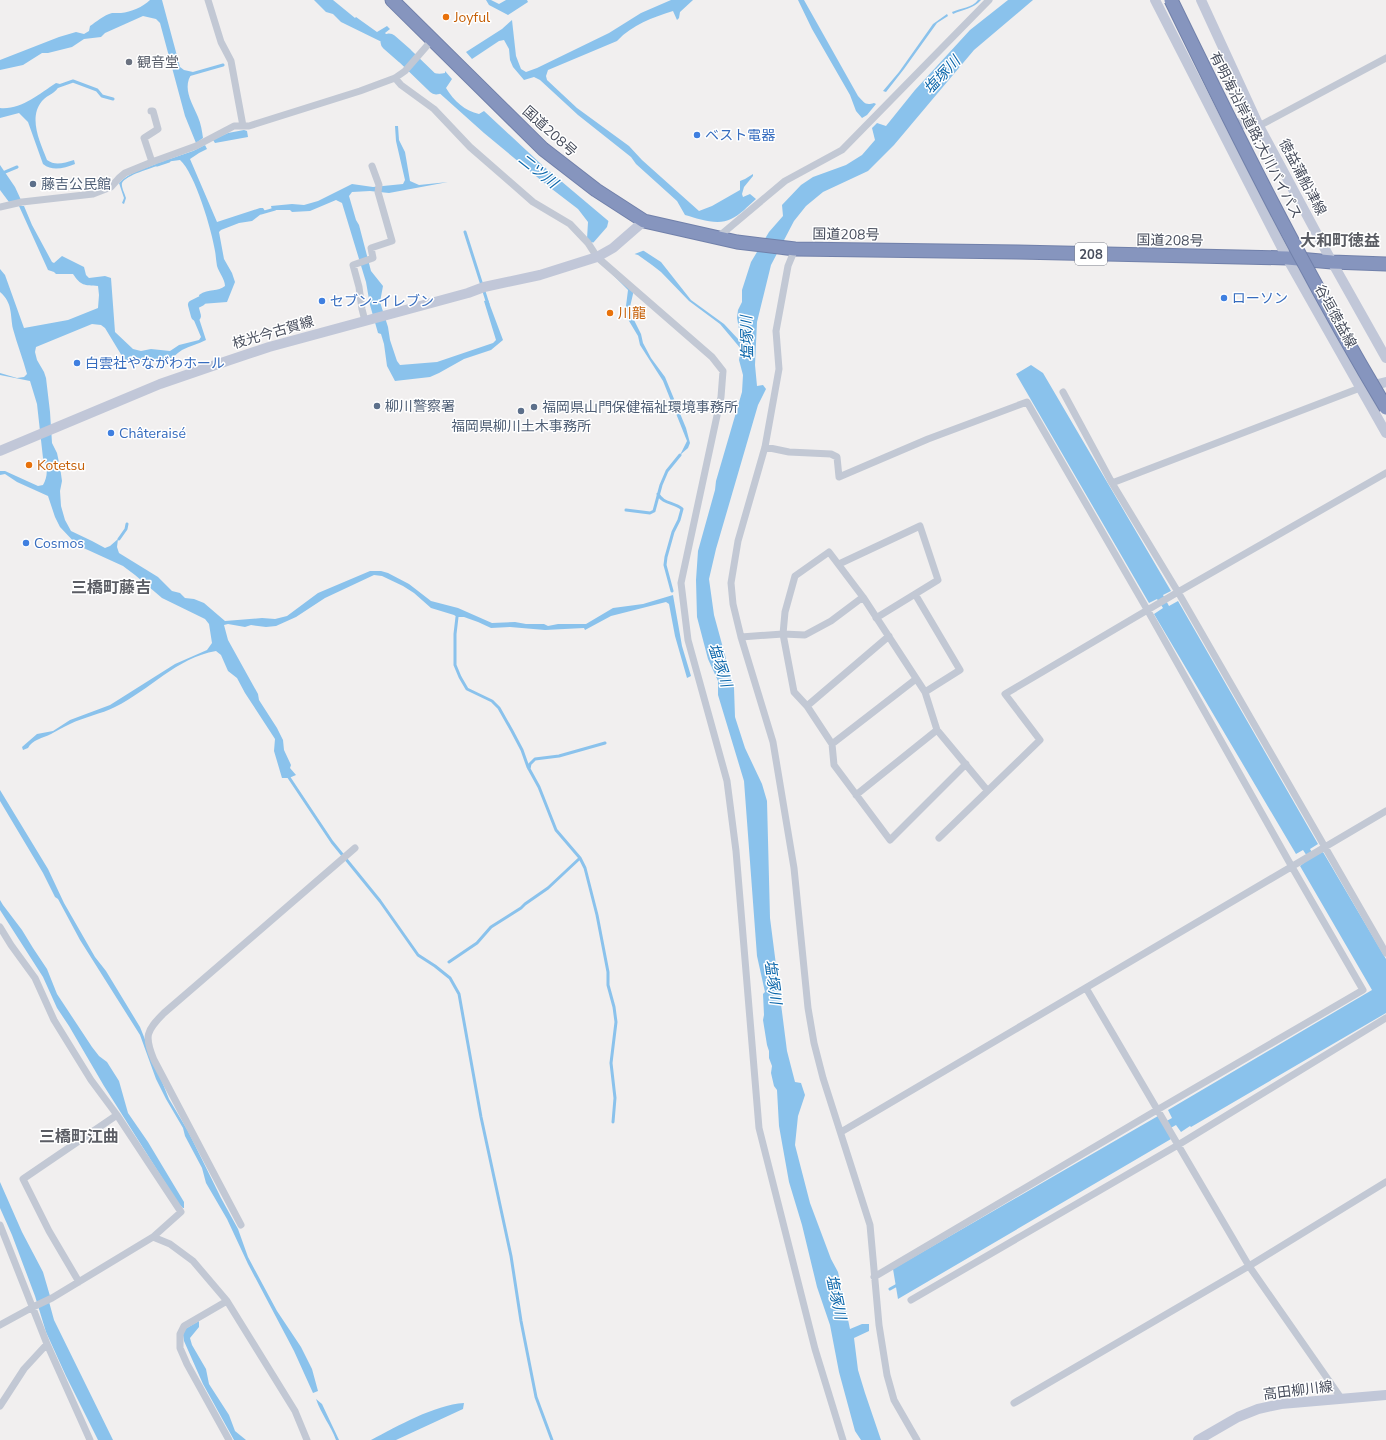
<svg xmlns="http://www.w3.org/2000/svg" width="1386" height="1440" font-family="'Nunito Sans','Noto Sans JP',sans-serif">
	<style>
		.water { fill: #8ac2ec }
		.pier { fill: #f1efef }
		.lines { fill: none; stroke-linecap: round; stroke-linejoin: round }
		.stream { stroke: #8ac2ec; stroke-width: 3 }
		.canal { stroke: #8ac2ec; stroke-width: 10 }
		.river { stroke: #8ac2ec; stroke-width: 17 }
		.highway-casing { stroke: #7180aa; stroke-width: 15 }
		.street { stroke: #c2c8d4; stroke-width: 7 }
		.secondary { stroke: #c1c7d8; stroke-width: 10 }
		.highway { stroke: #8695be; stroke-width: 13 }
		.highway-bridge-casing { stroke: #7180aa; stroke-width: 15; stroke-linecap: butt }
		.highway-bridge { stroke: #8695be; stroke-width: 13 }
		.food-dot { fill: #e8710a; stroke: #fff; stroke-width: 1.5 }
		.worship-dot { fill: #6b7280; stroke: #fff; stroke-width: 1.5 }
		.shop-dot { fill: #3f7fe0; stroke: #fff; stroke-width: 1.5 }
		.service-dot { fill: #5c6f8a; stroke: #fff; stroke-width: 1.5 }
		.labels { text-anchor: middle; stroke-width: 3; stroke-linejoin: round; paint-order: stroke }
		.shield { fill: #fff; stroke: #7e828d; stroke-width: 1 }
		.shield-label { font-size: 13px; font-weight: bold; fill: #474d5c }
		.food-label { font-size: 14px; fill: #c56008; stroke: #fff; text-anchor: start }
		.worship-label { font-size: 14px; fill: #5b616d; stroke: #fff; text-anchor: start }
		.street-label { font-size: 14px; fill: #474d5c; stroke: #fff }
		.shop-label { font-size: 14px; fill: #366cbe; stroke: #fff; text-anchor: start }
		.service-label { font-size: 14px; fill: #4e5e75; stroke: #fff; text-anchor: start }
		.water-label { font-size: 15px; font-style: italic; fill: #0c67ab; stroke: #fff }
		.quarter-label { font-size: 16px; font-weight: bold; fill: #5b5d64; stroke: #fff }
	</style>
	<rect width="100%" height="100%" fill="#f1efef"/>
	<path class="water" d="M 150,0 L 162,0 L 180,67 L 184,70 L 193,72 C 181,87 192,102 198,117 C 201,124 202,131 203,138 L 196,143 L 185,116 L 160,23 L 156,19 L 143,16 L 105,33 L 101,37 L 84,39 L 72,47 L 48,53 L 42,53 L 23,65 L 0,70 L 0,60 L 59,37 L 76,32 L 84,34 L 89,31 L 90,26 C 96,22 104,15 112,13 C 115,13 118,13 121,13 C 131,12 143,7 150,0 Z
		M 314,0 L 333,0 L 355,18 L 356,17 L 377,32 L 387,26 L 390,29 L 385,33 L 406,54 L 405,57 L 390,46 L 341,22 L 333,14 L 326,12 Z
		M 486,0 L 491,0 L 499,4 L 506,0 L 527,0 L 528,2 L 508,15 L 489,5 Z
		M 671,0 L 693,0 L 680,12 L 679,18 L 677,20 L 673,11 C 652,18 633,24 617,41 L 548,70 L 546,76 L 547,80 L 577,108 L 629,146 L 642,160 L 699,211 L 712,206 L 740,190 L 740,181 L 745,179 L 753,174 L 753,176 L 744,187 L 742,194 L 743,197 L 750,194 L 756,199 C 748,206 740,215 731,219 C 718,226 699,219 685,215 L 677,201 L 636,164 L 631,157 L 578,115 L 540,80 L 534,77 L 524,80 L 513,67 L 510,60 L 509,49 L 504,40 L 499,41 L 472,59 L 466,52 L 502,29 L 512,20 L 516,56 L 521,69 L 526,72 L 537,68 L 609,33 L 641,13 Z
		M 798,0 L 804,0 L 858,96 C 864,102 865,106 874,103 L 876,104 L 867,115 L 862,118 L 856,111 L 850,95 L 812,29 Z
		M 978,0 L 981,0 C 973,9 964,9 953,14 L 952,12 C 961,8 972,8 978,0 Z
		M 1008,0 L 1033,0 L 974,50 L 894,145 L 868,171 L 823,192 L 806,206 L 794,221 L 771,265 L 757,322 L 755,365 L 757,386 L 763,385 L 766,389 L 758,405 L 716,549 L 709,579 L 714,615 L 734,688 L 735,717 L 745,748 L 762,784 L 767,801 L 770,918 L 787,1051 L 795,1082 L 801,1083 L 805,1095 L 798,1116 L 795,1145 L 810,1203 L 831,1259 L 838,1272 L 850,1329 L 862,1324 L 869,1324 L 869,1331 L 854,1338 L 858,1370 L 865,1393 L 881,1440 L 861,1440 L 855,1431 L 839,1372 L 830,1325 L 817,1287 L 802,1225 L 789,1182 L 779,1126 L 777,1090 L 774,1086 L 771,1073 L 772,1066 L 769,1058 L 769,1051 L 767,1045 L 763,1020 L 764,1015 L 763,994 L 765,992 L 757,956 L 744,781 L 718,695 L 718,681 L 708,659 L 697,617 L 696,580 L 698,551 L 715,490 L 716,481 L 742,392 L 743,375 L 739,360 L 741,349 L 720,324 L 689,301 L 661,272 L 652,265 L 638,255 L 591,242 L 587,239 L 588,222 L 578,209 L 548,186 L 484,133 L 417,73 L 423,68 C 429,72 436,75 445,73 L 445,71 L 452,79 L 446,88 C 454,101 465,111 479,114 L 484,111 L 542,165 L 644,251 L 661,262 L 691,300 L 724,324 L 739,340 L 741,340 L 737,318 L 738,310 L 742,302 L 742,290 L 751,262 L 769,232 L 783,216 L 782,205 L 801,185 L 813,177 L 846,165 L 862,155 L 875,140 L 872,128 L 877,123 L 886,126 L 915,90 L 970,30 Z
		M 947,14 L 948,16 L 937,23 L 904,69 L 886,92 L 883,91 L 899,72 L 933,24 Z
		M 56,83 L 60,84 C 56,94 48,94 42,101 C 28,118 40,142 47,160 C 55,166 64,163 74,160 L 75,164 C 64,168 53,172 43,164 L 28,122 L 19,113 L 0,118 L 0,108 C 21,110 39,94 56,83 Z
		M 395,126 L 398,126 L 399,140 L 405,152 L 410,181 L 419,185 L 448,182 L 389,193 L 370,191 L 352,192 L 349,196 L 356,220 L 359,225 L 371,271 L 383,286 L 380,302 L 388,327 L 390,340 L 397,361 L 400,365 L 437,362 L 493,343 L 496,340 L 484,301 L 488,300 L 503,340 L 491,350 L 464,359 L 439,373 L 430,377 L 395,381 L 387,366 L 384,344 L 381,334 L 378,333 L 370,305 L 366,282 L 342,203 L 336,200 L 310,211 L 292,212 L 290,210 L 272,210 L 271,206 L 292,204 L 304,205 L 318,201 L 352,184 L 373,187 L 403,184 L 405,180 L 396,141 Z
		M 244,130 L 247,131 L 248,137 L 215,143 L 213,140 L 228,133 Z
		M 205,145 L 207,149 L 199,153 L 190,159 L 217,222 L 260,208 L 263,208 L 265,211 L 252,221 L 239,223 L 221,230 L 219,232 L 224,259 L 232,273 L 235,282 L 227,302 L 201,304 L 199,295 C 209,288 218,292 225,286 C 225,279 219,273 217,266 C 216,261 216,256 215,251 C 212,231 195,173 180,160 L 165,162 L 164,161 L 193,151 Z
		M 159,163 L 160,165 C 152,168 126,175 122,183 C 121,187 125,194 126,198 L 124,204 L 122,203 L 124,198 L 119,183 C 129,172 146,168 159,163 Z
		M 0,165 L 15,187 L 21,200 L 9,202 L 0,190 Z
		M 19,206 L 24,206 L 32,225 L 52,262 L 54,263 L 62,256 L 84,267 L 86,275 L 89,278 L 105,276 L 111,278 L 115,332 L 133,349 L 141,351 L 151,349 L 170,351 L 179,345 L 199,340 L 201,337 L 190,311 L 189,304 L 194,303 L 206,340 C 198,344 190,346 182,350 C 177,353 174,357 169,359 L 130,363 L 125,361 L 105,328 L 101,325 L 92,324 L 36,347 L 35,352 L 37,360 L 44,372 L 46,378 L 50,412 L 52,443 L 57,453 L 60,467 L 62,481 L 60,491 L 61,506 L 65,520 L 71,531 L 92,541 L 105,548 L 110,546 L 118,539 L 117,547 L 119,553 L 158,577 L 172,591 L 180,593 L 185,598 L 194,599 L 204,603 L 225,621 L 262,618 L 275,619 L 287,616 L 318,593 L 370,571 L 381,571 L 388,573 L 409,584 L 431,601 L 458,608 L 492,623 L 515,622 L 526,624 L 544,624 L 548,626 L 558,624 L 586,624 L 613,608 L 643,604 L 673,595 L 682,646 L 691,676 L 687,678 L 675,636 L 669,604 L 666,602 L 611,616 L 585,630 L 584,628 L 545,630 L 510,627 L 491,628 L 478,622 L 464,617 L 457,617 L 454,615 L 431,608 L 414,593 L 403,586 L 382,576 L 374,575 L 325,598 L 296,617 L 276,626 L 266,627 L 251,625 L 245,627 L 228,624 L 224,625 L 228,640 L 258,694 L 259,700 L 277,728 L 283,740 L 284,750 L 291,765 L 290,768 L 296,775 L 289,778 L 282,778 L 274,751 L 275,739 L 245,693 L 237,678 L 228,671 L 221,655 L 216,651 C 176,658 150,690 115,707 C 101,714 84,717 70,724 C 63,727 57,731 51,734 C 43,738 32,740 28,748 L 23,750 L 22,747 L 37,734 L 53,731 L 70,720 L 110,705 L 175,664 L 207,650 L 212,643 L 209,624 L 205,619 L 162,598 L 135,575 L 123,566 L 77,545 L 60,527 L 55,517 L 48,496 L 17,482 L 5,474 L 0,475 L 0,471 L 5,471 L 38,486 L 43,485 C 48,476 48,467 43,458 L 37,404 L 30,381 L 0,375 L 0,373 L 17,378 L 24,377 L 27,374 C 23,359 17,344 13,329 C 10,315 13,303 0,292 L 0,269 L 5,275 L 24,328 L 68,320 L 98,308 L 99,295 L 98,286 C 84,285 81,286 73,274 L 56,274 L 54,272 L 48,270 Z
		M 605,267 L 633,287 L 633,294 L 630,307 L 633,318 L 641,334 L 643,343 L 651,358 L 665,377 L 686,428 L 690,443 L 688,448 L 680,455 L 687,441 L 663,381 L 640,345 L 638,336 L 623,311 L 626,306 L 628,290 Z
		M 1031,365 L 1043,373 L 1171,591 L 1163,595 L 1169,606 L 1178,601 L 1318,844 L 1310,849 L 1314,856 L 1323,852 L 1386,959 L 1386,1013 L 1191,1127 L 1190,1126 L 1181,1132 L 1176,1125 L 1167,1130 L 1171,1139 L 898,1299 L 893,1269 L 1158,1116 L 1163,1123 L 1172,1118 L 1168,1110 L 1372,990 L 1300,866 L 1309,859 L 1303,850 L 1296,854 L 1154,614 L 1163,608 L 1157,599 L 1149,603 L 1016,374 Z
		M 0,790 L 48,869 L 64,903 L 95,957 L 106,971 L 140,1027 L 169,1099 L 188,1131 L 221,1198 L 238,1229 L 248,1257 L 277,1311 L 301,1347 L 312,1369 L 318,1391 L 313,1393 L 294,1351 L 248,1264 L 227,1219 L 206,1183 L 202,1168 L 185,1136 L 183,1128 L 166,1099 L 156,1079 L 140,1035 L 80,940 L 58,899 L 55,897 L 43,873 L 0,801 Z
		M 0,900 L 3,905 L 22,930 L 33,948 L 47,969 L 57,994 L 92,1047 L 99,1056 L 107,1062 L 119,1081 L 128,1113 L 148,1142 L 184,1202 L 184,1208 L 183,1208 L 178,1203 L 104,1086 L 69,1026 L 57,1008 L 43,977 L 0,910 Z
		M 0,1182 L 22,1232 L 43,1272 L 50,1296 L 48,1298 L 54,1320 L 113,1440 L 98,1440 L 66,1376 L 46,1332 L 35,1296 L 12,1235 L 0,1208 Z
		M 199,1321 L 199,1327 L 190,1338 L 192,1345 L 206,1369 L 209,1384 L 229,1415 L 235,1431 L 246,1440 L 234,1440 L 203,1384 L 184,1341 L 183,1335 L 185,1329 Z
		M 316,1399 L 322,1404 L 339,1440 L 336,1440 C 331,1426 321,1414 316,1399 Z
		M 464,1403 L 463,1409 L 396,1440 L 371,1440 C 398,1426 434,1405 464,1403 Z"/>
	<path class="pier" d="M 609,219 L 642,246 L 645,250 L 632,255 L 597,247 L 593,243 L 607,227 Z"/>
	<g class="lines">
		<path class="stream" d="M 188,75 L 223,65
			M 56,87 L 73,81 L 97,90 L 102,96 L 113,99
			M 157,165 L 169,161
			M 0,174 L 17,167
			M 261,213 L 275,209
			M 465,232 L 488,304
			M 658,494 C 663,504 674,502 682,509 L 679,520 L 673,532 L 666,557 L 665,565 L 672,591
			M 626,510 L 650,513 L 654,511 L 661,485 L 667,471 L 680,455
			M 119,539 L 126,529 L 127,524
			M 457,617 L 455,634 L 455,665 L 460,677 L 467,689 L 492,701 L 499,708 L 512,731 L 522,750 L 528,767 L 539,787 L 556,830 L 580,858 L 585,868 L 597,915 L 608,972 L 608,985 L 614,1007 L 616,1022 L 611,1063 L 615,1098 L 613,1122
			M 529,769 L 530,764 L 535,759 L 559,756 L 605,743
			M 288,776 L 332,842 L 380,901 L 418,955 L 435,966 L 450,978 L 459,994 L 481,1117 L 511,1256 L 521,1321 L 536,1397 L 552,1440
			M 449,962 L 477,943 L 491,927 L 521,908 L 525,904 L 548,888 L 580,858
			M 890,1289 L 899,1284"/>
		<path class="canal" d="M 196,316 L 193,305 L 201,301"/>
		<path class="river" d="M 389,42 L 405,56 L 436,86"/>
		<g class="highway-casing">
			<path id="highway" d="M 392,0 L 543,149 L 596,190 L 644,221 L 737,242 L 795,249 L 1018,252 L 1287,258 L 1332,262 L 1386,264"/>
		</g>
		<path class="street" d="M 208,0 L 221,42 L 231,61 L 243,126
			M 395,78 L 401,85 L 434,109 L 470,147 L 533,202 L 570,224 L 588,243 L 597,257 L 712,357 L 723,371 L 721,397 L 681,583 L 688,640 L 727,781 L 736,851 L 759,1128 L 815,1349 L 843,1440
			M 151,111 L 153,111 L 158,129 L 144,138 L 152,162
			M 1259,126 L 1386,58
			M 0,207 L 22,202 L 93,194 L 111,187 L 119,178 L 125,173 L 152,162 L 196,146 L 234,126 L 249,126 L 360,91 L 395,78 L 405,71 L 432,40
			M 717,238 L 785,181 L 842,150 L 989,0
			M 795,249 L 788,266 L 776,331 L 779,369 L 765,447 L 738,541 L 731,583 L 733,604 L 741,637 L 773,742 L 794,868 L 808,1008 L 814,1043 L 823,1078 L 870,1225 L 879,1325 L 887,1375 L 894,1400 L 917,1440
			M 365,321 L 362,309 L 359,287 L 353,265 L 373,258 L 371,248 L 392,241 L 378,192 L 379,185 L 372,166
			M 1063,392 L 1112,483 L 1360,388
			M 765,447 L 789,452 L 831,454 L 837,457 L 839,477 L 928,439 L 1027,402 L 1148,611 L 1292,867 L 1363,990 L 1157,1110 L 874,1277
			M 1112,483 L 1178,592 L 1386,953
			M 839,564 L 920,526 L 938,580 L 876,618
			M 915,594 L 960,670 L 925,692
			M 863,597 L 829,552 L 795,576 L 785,612 L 783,634 L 794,692 L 807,706 L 832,744 L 834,765 L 890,840 L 966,764
			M 741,637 L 783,634 L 805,635 L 831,621 L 863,597 L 925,692 L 937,730 L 987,790
			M 807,706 L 889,636
			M 832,744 L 916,679
			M 856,795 L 937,730
			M 939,838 L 1040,740 L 1005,694 L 1178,592 L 1386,473
			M 0,927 L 11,945 L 35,978 L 54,1020 L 91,1080 L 117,1115 L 181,1212 L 153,1237
			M 1086,988 L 1249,1266 L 1341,1398
			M 841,1132 L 1386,811
			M 0,1225 L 47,1344 L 90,1440
			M 241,1225 L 154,1060 C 144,1036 146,1031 164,1013 L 355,848
			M 79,1282 L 49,1231 L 23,1179 L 117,1115
			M 911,1300 L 1178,1145 L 1386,1018
			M 227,1301 L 184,1326 L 180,1334 L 180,1348 L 187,1364 L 229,1440
			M 0,1325 L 33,1307 L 52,1298 L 153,1237 L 170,1244 L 193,1261 L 227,1301 L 295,1411 L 307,1440
			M 1014,1403 L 1249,1266 L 1386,1182
			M 0,1406 L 24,1369 L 47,1344"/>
		<path class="secondary" d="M 1155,0 L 1287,258 L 1386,433
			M 1201,0 L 1259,126 L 1332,262 L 1386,358
			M 1226,122 L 1259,126
			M 1366,387 L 1386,382
			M 0,451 L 160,384 L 224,362 L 269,347 L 468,293 L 484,287 L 540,275 L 597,257 L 613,248 L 644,221
			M 1198,1440 L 1238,1417 L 1258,1409 L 1281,1404 L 1386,1395"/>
		<use href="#highway" class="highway"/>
		<g class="highway-bridge-casing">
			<path id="highway-bridge" d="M 1171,0 C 1238,138 1307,276 1386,408"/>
		</g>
		<use href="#highway-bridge" class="highway-bridge"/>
	</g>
	<g class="food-dot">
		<circle cx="446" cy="17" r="4"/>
		<circle cx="610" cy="313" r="4"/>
		<circle cx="29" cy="465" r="4"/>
	</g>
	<circle class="worship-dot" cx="129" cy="62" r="4"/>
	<g class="shop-dot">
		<circle cx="697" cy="135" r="4"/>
		<circle cx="1224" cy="298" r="4"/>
		<circle cx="322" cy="301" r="4"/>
		<circle cx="77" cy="363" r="4"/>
		<circle cx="111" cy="433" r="4"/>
		<circle cx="26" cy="543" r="4"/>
	</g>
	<g class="service-dot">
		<circle cx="33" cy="184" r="4"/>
		<circle cx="377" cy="406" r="4"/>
		<circle cx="534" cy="407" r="4"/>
		<circle cx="521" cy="411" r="4"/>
	</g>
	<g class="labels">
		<rect class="shield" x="1075" y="243" width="32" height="22" rx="3"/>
		<g class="shield-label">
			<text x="1091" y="259">208</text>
		</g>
		<g class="food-label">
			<text x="454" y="22">Joyful</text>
			<text x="618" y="318">川龍</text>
			<text x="37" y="470">Kotetsu</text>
		</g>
		<g class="worship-label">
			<text x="137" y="67">観音堂</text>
		</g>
		<g class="street-label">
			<text transform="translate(550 131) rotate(42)" y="5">国道208号</text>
			<text transform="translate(1256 135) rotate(63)" y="5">有明海沿岸道路;大川バイパス</text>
			<text transform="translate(1303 177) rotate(62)" y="5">徳益蒲船津線</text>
			<text transform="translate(846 234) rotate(1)" y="5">国道208号</text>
			<text transform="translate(1170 240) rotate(1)" y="5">国道208号</text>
			<text transform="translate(1336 316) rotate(61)" y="5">谷垣徳益線</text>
			<text transform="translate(273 332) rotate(-16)" y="5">枝光今古賀線</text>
			<text transform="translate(1298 1390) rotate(-7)" y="5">高田柳川線</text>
		</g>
		<g class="shop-label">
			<text x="705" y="140">ベスト電器</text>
			<text x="1232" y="303">ローソン</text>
			<text x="330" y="306">セブン-イレブン</text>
			<text x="85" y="368">白雲社やながわホール</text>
			<text x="119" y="438">Châteraisé</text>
			<text x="34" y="548">Cosmos</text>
		</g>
		<g class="service-label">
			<text x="41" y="189">藤吉公民館</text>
			<text x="385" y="411">柳川警察署</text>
			<text x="542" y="412">福岡県山門保健福祉環境事務所</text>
			<text x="521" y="431" text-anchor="middle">福岡県柳川土木事務所</text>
		</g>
		<g class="water-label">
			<text transform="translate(942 75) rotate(-47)" y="5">塩塚川</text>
			<text transform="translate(538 171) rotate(38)" y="5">二ツ川</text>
			<text transform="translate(747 338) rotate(-91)" y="5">塩塚川</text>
			<text transform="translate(720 665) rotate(72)" y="5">塩塚川</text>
			<text transform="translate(773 982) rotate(82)" y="5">塩塚川</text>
			<text transform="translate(836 1297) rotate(78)" y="5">塩塚川</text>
		</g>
		<g class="quarter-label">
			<text x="1340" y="246">大和町徳益</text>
			<text x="111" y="593">三橋町藤吉</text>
			<text x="79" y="1142">三橋町江曲</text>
		</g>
	</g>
</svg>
